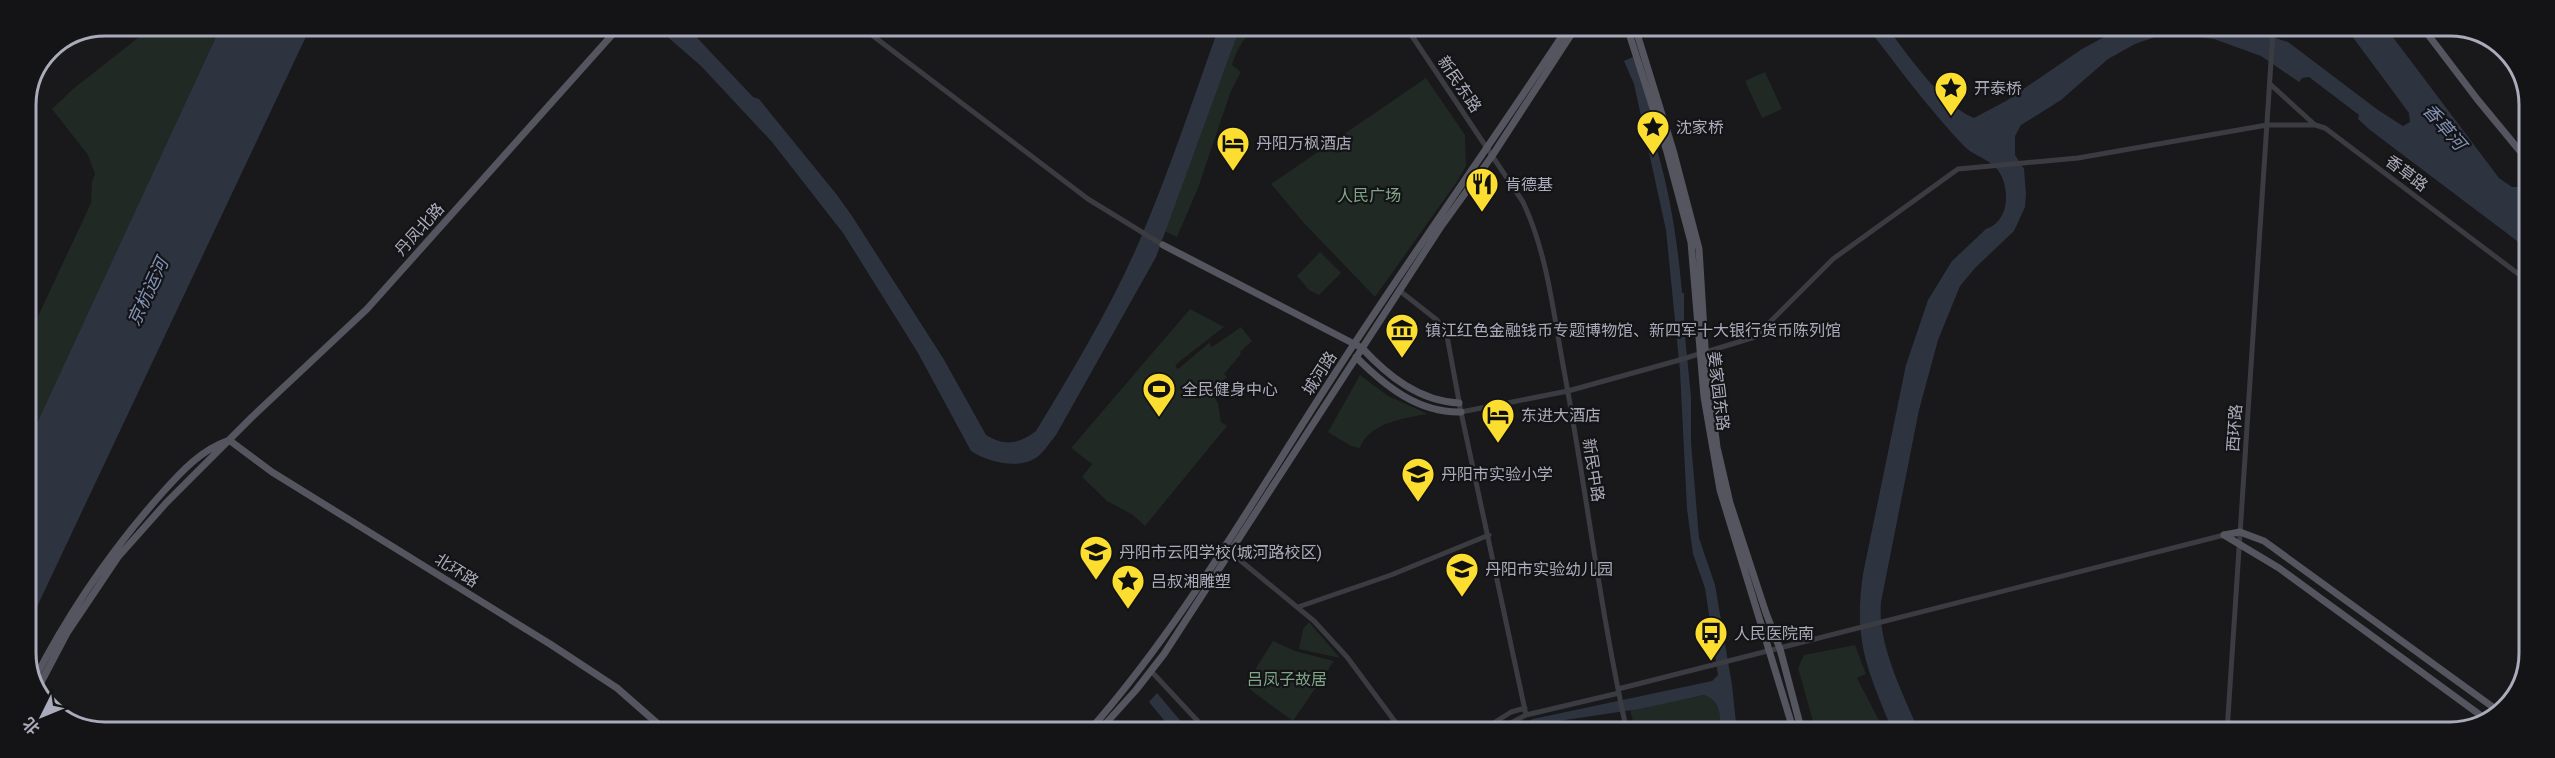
<svg xmlns="http://www.w3.org/2000/svg" width="2555" height="758" font-family="Roboto,'Noto Sans SC',sans-serif">
	<style>
		.green { fill: #202923 }
		.water { fill: #2d3440 }
		.lines { fill: none; stroke-linecap: round; stroke-linejoin: round }
		.minor { stroke: #3b3b42; stroke-width: 5 }
		.major { stroke: #55555f; stroke-width: 7 }
		.labels { text-anchor: middle; stroke-width: 4.5; stroke-linejoin: round; paint-order: stroke }
		.street-label { font-size: 16px; fill: #aaacbb; stroke: #141316 }
		.poi-label { font-size: 16px; fill: #aaacbb; stroke: #141316; text-anchor: start }
		.park-label { font-size: 16px; fill: #80a78a; stroke: #141316 }
		.water-label { font-size: 18px; font-style: italic; fill: #8093b7; stroke: #141316 }
		.rim { fill: none; stroke: #aaacbb; stroke-width: 3 }
	</style>
	<rect width="100%" height="100%" fill="#19181b"/>
	<path class="green" d="M 153,26 L 221,26 L 26,448 L 26,342 L 91,203 L 92,181 L 95,174 L 88,155 L 52,109 L 73,89 Z
		M 1239,27 L 1259,27 C 1243,36 1238,48 1232,65 L 1241,72 L 1231,91 L 1198,188 L 1177,237 L 1164,231 Z
		M 1765,72 L 1782,109 L 1762,118 L 1745,81 Z
		M 1426,78 L 1465,135 L 1466,166 L 1456,183 L 1375,297 L 1303,222 L 1271,184 Z
		M 1320,252 L 1341,273 L 1319,295 L 1309,290 L 1297,276 Z
		M 1190,309 L 1224,327 L 1180,361 L 1175,366 L 1178,369 L 1209,343 L 1212,347 L 1241,327 L 1252,341 L 1240,352 L 1241,354 L 1224,374 L 1227,377 L 1211,392 L 1218,403 L 1221,422 L 1227,426 L 1145,526 L 1133,515 L 1107,501 L 1082,477 L 1092,464 L 1071,448 Z
		M 1360,375 L 1388,396 L 1428,414 C 1404,418 1369,423 1360,448 L 1351,446 L 1328,432 Z
		M 1309,622 L 1340,658 L 1299,649 L 1303,629 Z
		M 1273,641 L 1295,651 L 1334,661 L 1293,721 L 1245,686 Z
		M 1855,645 L 1866,674 L 1857,678 L 1885,732 L 1816,732 L 1798,668 L 1804,655 Z
		M 1704,695 C 1721,701 1720,716 1721,732 L 1636,732 L 1630,710 Z"/>
	<path class="water" d="M 221,26 L 311,26 L 26,630 L 26,447 Z
		M 655,26 L 686,26 L 753,97 L 759,99 L 837,195 L 852,216 L 943,358 L 986,435 C 1004,446 1018,445 1036,431 C 1073,370 1111,307 1139,242 C 1169,172 1193,99 1219,27 L 1240,27 L 1156,257 L 1056,435 C 1050,442 1044,452 1037,457 C 1020,470 987,462 971,451 L 918,353 L 843,233 L 772,142 L 701,66 Z
		M 1867,27 L 1887,27 C 1907,54 1943,106 1974,118 L 2006,101 L 2082,49 L 2121,28 L 2244,28 L 2288,42 L 2378,110 L 2403,126 L 2410,122 L 2409,113 L 2346,28 L 2386,28 L 2499,178 L 2512,187 L 2529,187 L 2529,250 L 2370,130 L 2358,119 L 2359,115 L 2309,77 L 2302,78 L 2299,82 L 2261,56 L 2214,39 L 2175,34 L 2155,37 L 2135,44 L 2108,59 L 2061,100 L 2021,125 L 2015,136 L 2015,155 L 2024,169 L 2026,194 L 2025,207 L 2014,231 L 1975,268 L 1960,286 L 1938,340 L 1919,410 L 1881,602 C 1877,644 1903,693 1919,732 L 1893,732 C 1868,671 1853,642 1863,574 L 1906,365 L 1928,300 L 1952,261 L 1986,229 C 2008,222 2010,193 2001,175 C 1992,158 1975,158 1963,145 C 1928,108 1898,67 1867,27 Z
		M 1633,57 C 1642,79 1650,103 1655,127 C 1656,134 1655,143 1657,150 C 1671,197 1678,246 1682,293 L 1684,293 L 1684,326 L 1691,397 L 1691,442 L 1699,538 L 1715,585 L 1732,685 L 1737,732 L 1721,732 C 1720,716 1721,701 1704,695 L 1639,709 L 1538,724 L 1527,731 L 1514,731 L 1533,719 L 1712,681 L 1718,675 L 1705,588 L 1693,554 L 1687,509 L 1680,371 L 1666,230 L 1634,84 L 1624,61 Z
		M 1157,693 L 1189,731 L 1173,731 L 1149,702 Z"/>
	<g class="lines">
		<path class="minor" d="M 860,26 L 1088,199 L 1163,245
			M 1406,27 L 1523,202 C 1547,253 1553,310 1563,365 C 1586,487 1600,610 1627,732
			M 2270,84 L 2315,125 L 2325,128 L 2529,282
			M 1400,291 L 1437,320 L 1447,336 L 1461,412 L 1526,715
			M 1461,412 L 1568,391 L 1676,361 L 1755,337 L 1833,259 L 1958,169 L 2078,158 L 2267,125 L 2315,125
			M 1230,552 L 1314,621 L 1347,657 L 1402,731
			M 1298,607 L 1391,575 L 1489,535
			M 1151,671 L 1207,731
			M 1618,689 L 2224,535
			M 1481,731 L 1511,712 L 1525,708
			M 1496,731 L 1526,715 L 1619,693
			M 2227,732 L 2273,31"/>
		<path class="major" d="M 1627,27 L 1667,152 L 1691,242 L 1704,397 L 1720,490 L 1794,732
			M 1635,27 L 1673,150 L 1699,249 L 1706,363 L 1717,447 L 1730,503 L 1766,613 L 1780,649 L 1802,732
			M 2273,28 L 2273,31
			M 2423,28 L 2477,99 L 2529,162
			M 1163,245 L 1362,348 C 1388,376 1419,401 1459,403
			M 1356,357 C 1385,386 1418,413 1461,412
			M 229,440 L 272,472 L 550,644 L 617,688 L 666,731
			M 2224,535 L 2240,532 L 2264,541 L 2501,713
			M 2224,535 L 2279,568 L 2487,720
			M 34,680 C 69,612 112,549 163,492 C 181,472 201,450 227,441
			M 38,688 L 67,633 L 118,557 L 166,503 L 252,417 L 367,309 L 620,26
			M 1089,731 C 1183,624 1253,500 1330,381 C 1407,261 1490,146 1568,27
			M 1099,731 L 1136,690 L 1164,654 L 1440,228 L 1492,156 L 1576,27"/>
	</g>
	<defs>
		<g id="sight-pin" transform="scale(1.725)"><path d="M0 17L-7.5 6A9.5 9.5 0 1 1 7.5 6Z" fill="#fbde30" stroke="#141316"/><path d="M0-6L1.8-2.2L6-1.7L2.9 1.2L3.7 5.4L0 3.3L-3.7 5.4L-2.9 1.2L-6-1.7L-1.8-2.2Z" fill="#111"/></g>
		<g id="hotel-pin" transform="scale(1.725)"><path d="M0 17L-7.5 6A9.5 9.5 0 1 1 7.5 6Z" fill="#fbde30" stroke="#141316"/><path d="M-6-4.5h1.5V1H6V5H4.5V3h-9V5H-6ZM-4 0a1.8 1.8 0 1 1 3.6 0ZM.5 0V-2.5h3Q6-2.5 6 0Z" fill="#111"/></g>
		<g id="restaurant-pin" transform="scale(1.725)"><path d="M0 17L-7.5 6A9.5 9.5 0 1 1 7.5 6Z" fill="#fbde30" stroke="#141316"/><path d="M-5-6h1v4h1v-4h1v4h1v-4h1v5L-1.5 .5V6h-2V.5L-5-1ZM5-6V6H3V1.5H1.5Q1.5-4 5-6Z" fill="#111"/></g>
		<g id="museum-pin" transform="scale(1.725)"><path d="M0 17L-7.5 6A9.5 9.5 0 1 1 7.5 6Z" fill="#fbde30" stroke="#141316"/><path d="M0-6L6-3V-2H-6V-3ZM-5-1h2V3h-2ZM-1-1h2V3h-2ZM3-1h2V3H3ZM-6 4H6V6H-6Z" fill="#111"/></g>
		<g id="stadium-pin" transform="scale(1.725)"><path d="M0 17L-7.5 6A9.5 9.5 0 1 1 7.5 6Z" fill="#fbde30" stroke="#141316"/><path d="M0-5a6.5 5 0 1 0 0 10a6.5 5 0 1 0 0-10ZM-3.5-1.8h7v3.6h-7Z" fill="#111"/></g>
		<g id="school-pin" transform="scale(1.725)"><path d="M0 17L-7.5 6A9.5 9.5 0 1 1 7.5 6Z" fill="#fbde30" stroke="#141316"/><path d="M0-5L7-2L0 1L-7-2ZM-4 1L0 2.5L4 1V4Q0 6-4 4Z" fill="#111"/></g>
		<g id="bus-pin" transform="scale(1.725)"><path d="M0 17L-7.5 6A9.5 9.5 0 1 1 7.5 6Z" fill="#fbde30" stroke="#141316"/><path d="M-5-6H5V4H4V6H2V4H-2V6H-4V4H-5ZM-3.5-4V0h7V-4ZM-3.5 1.2v1.5H-2V1.2ZM2 1.2v1.5H3.5V1.2Z" fill="#111"/></g>
	</defs>
	<g fill-rule="evenodd">
		<use href="#sight-pin" x="1951" y="88"/>
		<use href="#sight-pin" x="1653" y="127"/>
		<use href="#hotel-pin" x="1233" y="143"/>
		<use href="#restaurant-pin" x="1482" y="184"/>
		<use href="#museum-pin" x="1402" y="330"/>
		<use href="#stadium-pin" x="1159" y="389"/>
		<use href="#hotel-pin" x="1498" y="415"/>
		<use href="#school-pin" x="1418" y="474"/>
		<use href="#school-pin" x="1096" y="552"/>
		<use href="#school-pin" x="1462" y="569"/>
		<use href="#sight-pin" x="1128" y="581"/>
		<use href="#bus-pin" x="1711" y="633"/>
	</g>
	<g class="labels">
		<g class="street-label">
			<text transform="translate(1460 84) rotate(56)" y="6">新民东路</text>
			<text transform="translate(2407 173) rotate(37)" y="6">香草路</text>
			<text transform="translate(419 229) rotate(-48)" y="6">丹凤北路</text>
			<text transform="translate(1319 373) rotate(-57)" y="6">城河路</text>
			<text transform="translate(1719 391) rotate(83)" y="6">姜家园东路</text>
			<text transform="translate(2234 428) rotate(-86)" y="6">西环路</text>
			<text transform="translate(1594 470) rotate(81)" y="6">新民中路</text>
			<text transform="translate(457 570) rotate(32)" y="6">北环路</text>
		</g>
		<g class="poi-label">
			<text x="1974" y="94">开泰桥</text>
			<text x="1676" y="133">沈家桥</text>
			<text x="1256" y="149">丹阳万枫酒店</text>
			<text x="1505" y="190">肯德基</text>
			<text x="1425" y="336">镇江红色金融钱币专题博物馆、新四军十大银行货币陈列馆</text>
			<text x="1182" y="395">全民健身中心</text>
			<text x="1521" y="421">东进大酒店</text>
			<text x="1441" y="480">丹阳市实验小学</text>
			<text x="1119" y="558">丹阳市云阳学校(城河路校区)</text>
			<text x="1485" y="575">丹阳市实验幼儿园</text>
			<text x="1151" y="587">吕叔湘雕塑</text>
			<text x="1734" y="639">人民医院南</text>
		</g>
		<g class="park-label">
			<text x="1369" y="201">人民广场</text>
			<text x="1287" y="685">吕凤子故居</text>
		</g>
		<g class="water-label">
			<text transform="translate(2444 127) rotate(49)" y="6">香草河</text>
			<text transform="translate(148 292) rotate(-65)" y="6">京杭运河</text>
		</g>
	</g>
	<path d="M0 0H2555V758H0ZM105 36H2450A69 69 0 0 1 2519 105V653A69 69 0 0 1 2450 722H105A69 69 0 0 1 36 653V105A69 69 0 0 1 105 36Z" fill="#141316" fill-rule="evenodd"/>
	<path class="rim" d="M105 36H2450A69 69 0 0 1 2519 105V653A69 69 0 0 1 2450 722H105A69 69 0 0 1 36 653V105A69 69 0 0 1 105 36Z"/>
	<g transform="translate(42 716) rotate(227)" stroke="#141316" stroke-width="4.5" paint-order="stroke">
	<path d="M0-4.5L10 22L0 15L-10 22Z" fill="#aaacbb"/>
	<text y="-9" font-size="16" font-weight="bold" text-anchor="middle" fill="#aaacbb">北</text>
	</g>
</svg>
